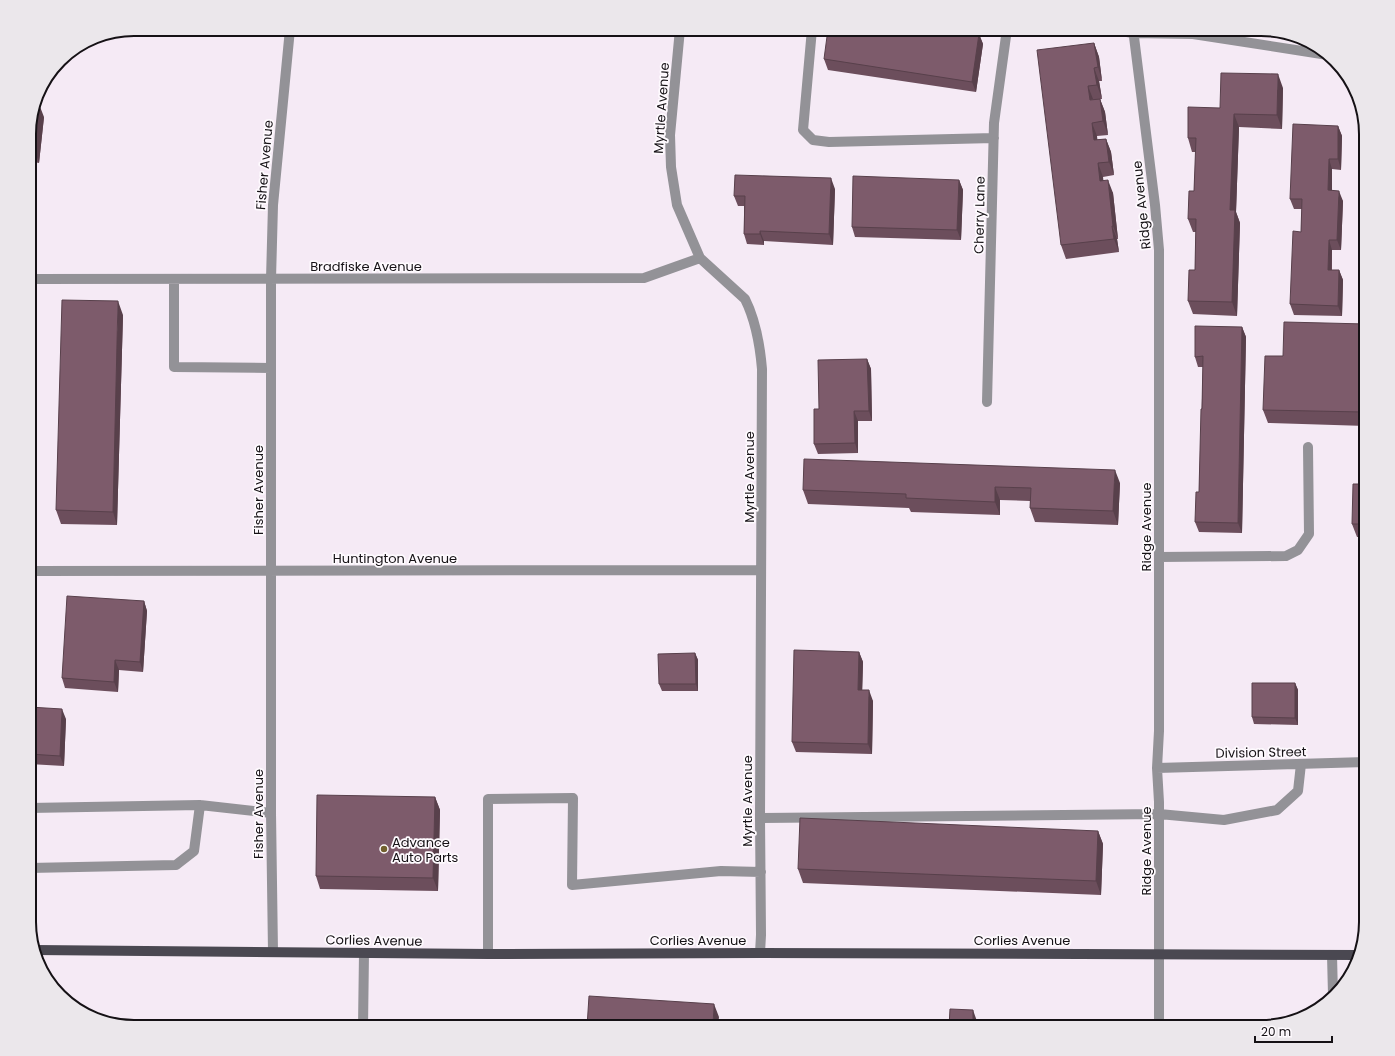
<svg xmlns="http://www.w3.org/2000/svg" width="1395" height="1056" font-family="Poppins,sans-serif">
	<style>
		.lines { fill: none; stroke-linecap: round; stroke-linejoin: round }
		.minor { stroke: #939297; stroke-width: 10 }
		.major { stroke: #4a4851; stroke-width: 10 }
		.wall { fill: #6c4e5c }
		.shaded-wall { fill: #58404b }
		.building { fill: #7d5b6b; stroke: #58404b }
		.poi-dot { fill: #72602e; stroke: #fefafe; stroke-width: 1.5 }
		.labels { text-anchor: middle; stroke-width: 3.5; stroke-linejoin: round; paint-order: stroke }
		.street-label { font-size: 13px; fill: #151115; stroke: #fefafe }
		.poi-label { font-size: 13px; fill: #151115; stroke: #fefafe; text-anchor: start }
		.rim { fill: none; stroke: #151115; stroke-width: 2 }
	</style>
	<rect width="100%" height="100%" fill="#f5eaf5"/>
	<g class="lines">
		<path class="minor" d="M 680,29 L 670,135 L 671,167 L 677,205 L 700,258 L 745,299 C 756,321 760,345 762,369 L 760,818 L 761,935 L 760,953
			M 812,29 L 803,130 L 813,140 L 829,142 L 994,138
			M 1109,29 L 1133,33 L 1193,34 L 1328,55
			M 1133,29 L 1155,205 L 1159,250 L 1159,731 L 1157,768 L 1159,802 L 1159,1027
			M 29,279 L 644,278 L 700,258
			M 174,279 L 174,367 L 271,368
			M 987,402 L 994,123 L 1007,29
			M 1159,557 L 1286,556 L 1298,550 L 1309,534 L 1308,447
			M 29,571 L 761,570
			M 1157,768 L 1366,762
			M 29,808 L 200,805 L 271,813
			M 760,818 L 1159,814 L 1224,820 L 1277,810 L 1298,791 L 1301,764
			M 29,868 L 176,865 L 194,851 L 200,805
			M 273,952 L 271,813 L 271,279 L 273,205 L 290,29
			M 488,954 L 488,799 L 573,798 L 572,885 L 721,871 L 761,872
			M 1332,955 L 1333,995
			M 363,1027 L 364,953"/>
		<path class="major" d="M 35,950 L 488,954 L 760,953 L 1361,955"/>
	</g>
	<path class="wall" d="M 979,34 L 983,44 L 976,92 L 828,70 L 824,59 Z
		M 1094,43 L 1099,57 L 1102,81 L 1099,81 L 1102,99 L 1100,99 L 1105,112 L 1108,135 L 1097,136 L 1097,140 L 1106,139 L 1111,152 L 1114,175 L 1103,177 L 1103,180 L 1113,193 L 1118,239 L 1117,239 L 1119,252 L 1066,259 L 1061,245 Z
		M 1283,88 L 1282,129 L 1239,127 L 1236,212 L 1240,223 L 1237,316 L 1193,314 L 1188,301 L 1195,270 L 1196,232 L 1193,232 L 1188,219 L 1194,191 L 1196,152 L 1192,152 L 1188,138 L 1220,108 Z
		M 44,117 L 39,163 L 29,161 L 29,127 Z
		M 1338,126 L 1342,136 L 1341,170 L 1332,169 L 1332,190 L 1343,201 L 1341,250 L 1332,250 L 1332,270 L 1339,270 L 1343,280 L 1342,316 L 1294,315 L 1290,304 L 1301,232 L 1302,209 L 1294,209 L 1290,199 Z
		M 959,180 L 963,190 L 961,240 L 855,237 L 852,227 Z
		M 835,189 L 833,245 L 764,241 L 764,245 L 747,244 L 744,234 L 744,206 L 738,206 L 734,196 Z
		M 123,315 L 117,525 L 61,524 L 56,510 Z
		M 1366,324 L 1366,426 L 1268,423 L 1263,410 L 1283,356 Z
		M 1242,327 L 1246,337 L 1242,533 L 1199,532 L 1195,522 L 1199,492 L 1203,367 L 1198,367 L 1195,357 Z
		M 867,359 L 871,369 L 872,421 L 858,421 L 858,453 L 818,454 L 814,444 L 819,409 Z
		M 1120,483 L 1118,525 L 1035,522 L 1030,508 L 1030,501 L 1000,500 L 1000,515 L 911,512 L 909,508 L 808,504 L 803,490 Z
		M 1366,484 L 1366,537 L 1357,537 L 1352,524 Z
		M 144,601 L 147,611 L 143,672 L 119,670 L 118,692 L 65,688 L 62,678 Z
		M 859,652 L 863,662 L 862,690 L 873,701 L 872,754 L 796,752 L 792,742 Z
		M 695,653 L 698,660 L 698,691 L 662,691 L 659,684 Z
		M 1295,683 L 1298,690 L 1298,725 L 1254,724 L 1252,717 Z
		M 29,707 L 66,719 L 64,766 L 29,764 Z
		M 435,797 L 440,810 L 438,891 L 320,889 L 316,876 Z
		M 1098,831 L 1103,844 L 1101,895 L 803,883 L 798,869 Z"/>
	<path class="shaded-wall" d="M 979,34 L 983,44 L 976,92 L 972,82 Z
		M 1094,43 L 1099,57 L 1102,81 L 1098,67 Z
		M 1094,68 L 1099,81 L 1102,99 L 1097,85 Z
		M 1278,74 L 1283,88 L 1282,129 L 1277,115 Z
		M 1088,86 L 1093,99 L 1090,100 Z
		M 1100,99 L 1105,112 L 1108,135 L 1103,121 Z
		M 39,104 L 44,117 L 39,163 L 34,149 Z
		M 1234,114 L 1239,127 L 1236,212 L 1240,223 L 1237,316 L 1232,302 L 1230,210 Z
		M 1092,123 L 1097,136 L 1099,154 L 1094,140 Z
		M 1338,126 L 1342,136 L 1341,170 L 1338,159 Z
		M 1106,139 L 1111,152 L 1114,175 L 1109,162 Z
		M 1329,159 L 1332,169 L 1332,200 L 1328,190 Z
		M 1098,163 L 1103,177 L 1105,194 L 1100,181 Z
		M 831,178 L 835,189 L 833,245 L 829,234 Z
		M 959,180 L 963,190 L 961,240 L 957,230 Z
		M 1108,180 L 1113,193 L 1118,239 L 1113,226 Z
		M 1339,191 L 1343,201 L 1341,250 L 1337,240 Z
		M 1112,226 L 1117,239 L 1119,252 L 1114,239 Z
		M 760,231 L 764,241 L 764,245 L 760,234 Z
		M 1329,240 L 1332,250 L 1331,280 L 1328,270 Z
		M 1339,270 L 1343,280 L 1342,316 L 1338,306 Z
		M 118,301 L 123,315 L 117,525 L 113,512 Z
		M 1242,327 L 1246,337 L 1242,533 L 1238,523 Z
		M 867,359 L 871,369 L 872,421 L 869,411 Z
		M 1364,373 L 1366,380 L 1366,422 L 1363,412 Z
		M 854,411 L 858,421 L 858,453 L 855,443 Z
		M 1115,470 L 1120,483 L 1118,525 L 1113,511 Z
		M 995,487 L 1000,500 L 1000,515 L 995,502 Z
		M 144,601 L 147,611 L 143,672 L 140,662 Z
		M 859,652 L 863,662 L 862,700 L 858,690 Z
		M 695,653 L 698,660 L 698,691 L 696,684 Z
		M 115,660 L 119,670 L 118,692 L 114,682 Z
		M 1295,683 L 1298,690 L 1298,725 L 1295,718 Z
		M 869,690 L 873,701 L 872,754 L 868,744 Z
		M 62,709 L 66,719 L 64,766 L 60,756 Z
		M 435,797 L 440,810 L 438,891 L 433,878 Z
		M 1098,831 L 1103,844 L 1101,895 L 1096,881 Z
		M 714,1004 L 719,1017 L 718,1027 L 713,1027 Z
		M 973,1010 L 978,1024 L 978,1027 L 973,1027 Z"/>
	<path class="building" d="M 828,29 L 948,29 L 979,34 L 972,82 L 824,59 Z
		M 1094,43 L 1098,67 L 1094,68 L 1097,85 L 1088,86 L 1090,100 L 1100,99 L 1103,121 L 1092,123 L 1094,140 L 1106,139 L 1109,162 L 1098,163 L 1100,181 L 1108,180 L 1113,226 L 1112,226 L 1114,239 L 1061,245 L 1037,50 Z
		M 1221,73 L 1278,74 L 1277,115 L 1234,114 L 1230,210 L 1235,210 L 1232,302 L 1188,301 L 1189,270 L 1195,270 L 1196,219 L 1188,219 L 1189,191 L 1194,191 L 1196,138 L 1188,138 L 1188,107 L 1220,108 Z
		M 36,103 L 39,104 L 34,149 L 29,149 L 29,127 Z
		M 1293,124 L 1338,126 L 1338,159 L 1329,159 L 1328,190 L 1339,191 L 1337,240 L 1329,240 L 1328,270 L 1339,270 L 1338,306 L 1290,304 L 1293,231 L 1301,232 L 1302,199 L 1290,199 Z
		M 735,175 L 831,178 L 829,234 L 760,231 L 760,234 L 744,234 L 745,196 L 734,196 Z
		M 853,176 L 959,180 L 957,230 L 852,227 Z
		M 62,300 L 118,301 L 113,512 L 56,510 Z
		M 1284,322 L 1366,324 L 1366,373 L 1364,373 L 1363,412 L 1263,410 L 1265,356 L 1283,356 Z
		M 1195,326 L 1242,327 L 1238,523 L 1195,522 L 1196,492 L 1199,492 L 1201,409 L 1202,409 L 1203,356 L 1195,357 Z
		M 867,359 L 869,411 L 854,411 L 855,443 L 814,444 L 814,409 L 819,409 L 818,360 Z
		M 804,459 L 1115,470 L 1113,511 L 1030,508 L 1031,488 L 995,487 L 995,502 L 906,498 L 906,494 L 803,490 Z
		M 1353,484 L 1366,484 L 1366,524 L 1352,524 Z
		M 67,596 L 144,601 L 140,662 L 115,660 L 114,682 L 62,678 Z
		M 794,650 L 859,652 L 858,690 L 869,690 L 868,744 L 792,742 Z
		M 695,653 L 696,684 L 659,684 L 658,654 Z
		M 1252,683 L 1295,683 L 1295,718 L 1252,717 Z
		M 29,707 L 62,709 L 60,756 L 29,754 Z
		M 317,795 L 435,797 L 433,878 L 316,876 Z
		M 800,818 L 1098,831 L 1096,881 L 798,869 Z
		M 589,996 L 714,1004 L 713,1027 L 587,1027 Z
		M 950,1009 L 973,1010 L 973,1027 L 949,1027 Z"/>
	<circle class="poi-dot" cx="384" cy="849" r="4"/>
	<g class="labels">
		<g class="street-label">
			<text transform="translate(661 108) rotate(-86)" y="5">Myrtle Avenue</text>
			<text transform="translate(264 165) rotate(-85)" y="5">Fisher Avenue</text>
			<text transform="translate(1141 205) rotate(-96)" y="5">Ridge Avenue</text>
			<text transform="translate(979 215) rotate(-89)" y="5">Cherry Lane</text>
			<text x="366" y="271">Bradfiske Avenue</text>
			<text transform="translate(749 477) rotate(-90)" y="5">Myrtle Avenue</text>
			<text transform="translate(258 490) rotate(-90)" y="5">Fisher Avenue</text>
			<text transform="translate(1146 527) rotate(-90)" y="5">Ridge Avenue</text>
			<text x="395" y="563">Huntington Avenue</text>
			<text transform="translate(1261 752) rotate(-1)" y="5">Division Street</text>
			<text transform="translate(747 801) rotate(-90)" y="5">Myrtle Avenue</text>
			<text transform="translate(258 814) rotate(-90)" y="5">Fisher Avenue</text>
			<text transform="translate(1146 851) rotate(-90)" y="5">Ridge Avenue</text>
			<text transform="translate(374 940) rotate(1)" y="5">Corlies Avenue</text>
			<text x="698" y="945">Corlies Avenue</text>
			<text x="1022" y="945">Corlies Avenue</text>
		</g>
		<g class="poi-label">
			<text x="392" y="847">Advance<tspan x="392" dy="15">Auto Parts</tspan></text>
		</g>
	</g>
	<path d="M0 0H1395V1056H0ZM134 36H1261A98 98 0 0 1 1359 134V922A98 98 0 0 1 1261 1020H134A98 98 0 0 1 36 922V134A98 98 0 0 1 134 36Z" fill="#ebe7eb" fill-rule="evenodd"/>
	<path class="rim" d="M134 36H1261A98 98 0 0 1 1359 134V922A98 98 0 0 1 1261 1020H134A98 98 0 0 1 36 922V134A98 98 0 0 1 134 36Z"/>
	<path d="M1255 1036v6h77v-6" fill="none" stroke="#151115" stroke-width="2"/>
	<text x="1261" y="1036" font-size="12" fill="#151115" stroke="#fefafe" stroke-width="3" paint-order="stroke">20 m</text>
</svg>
